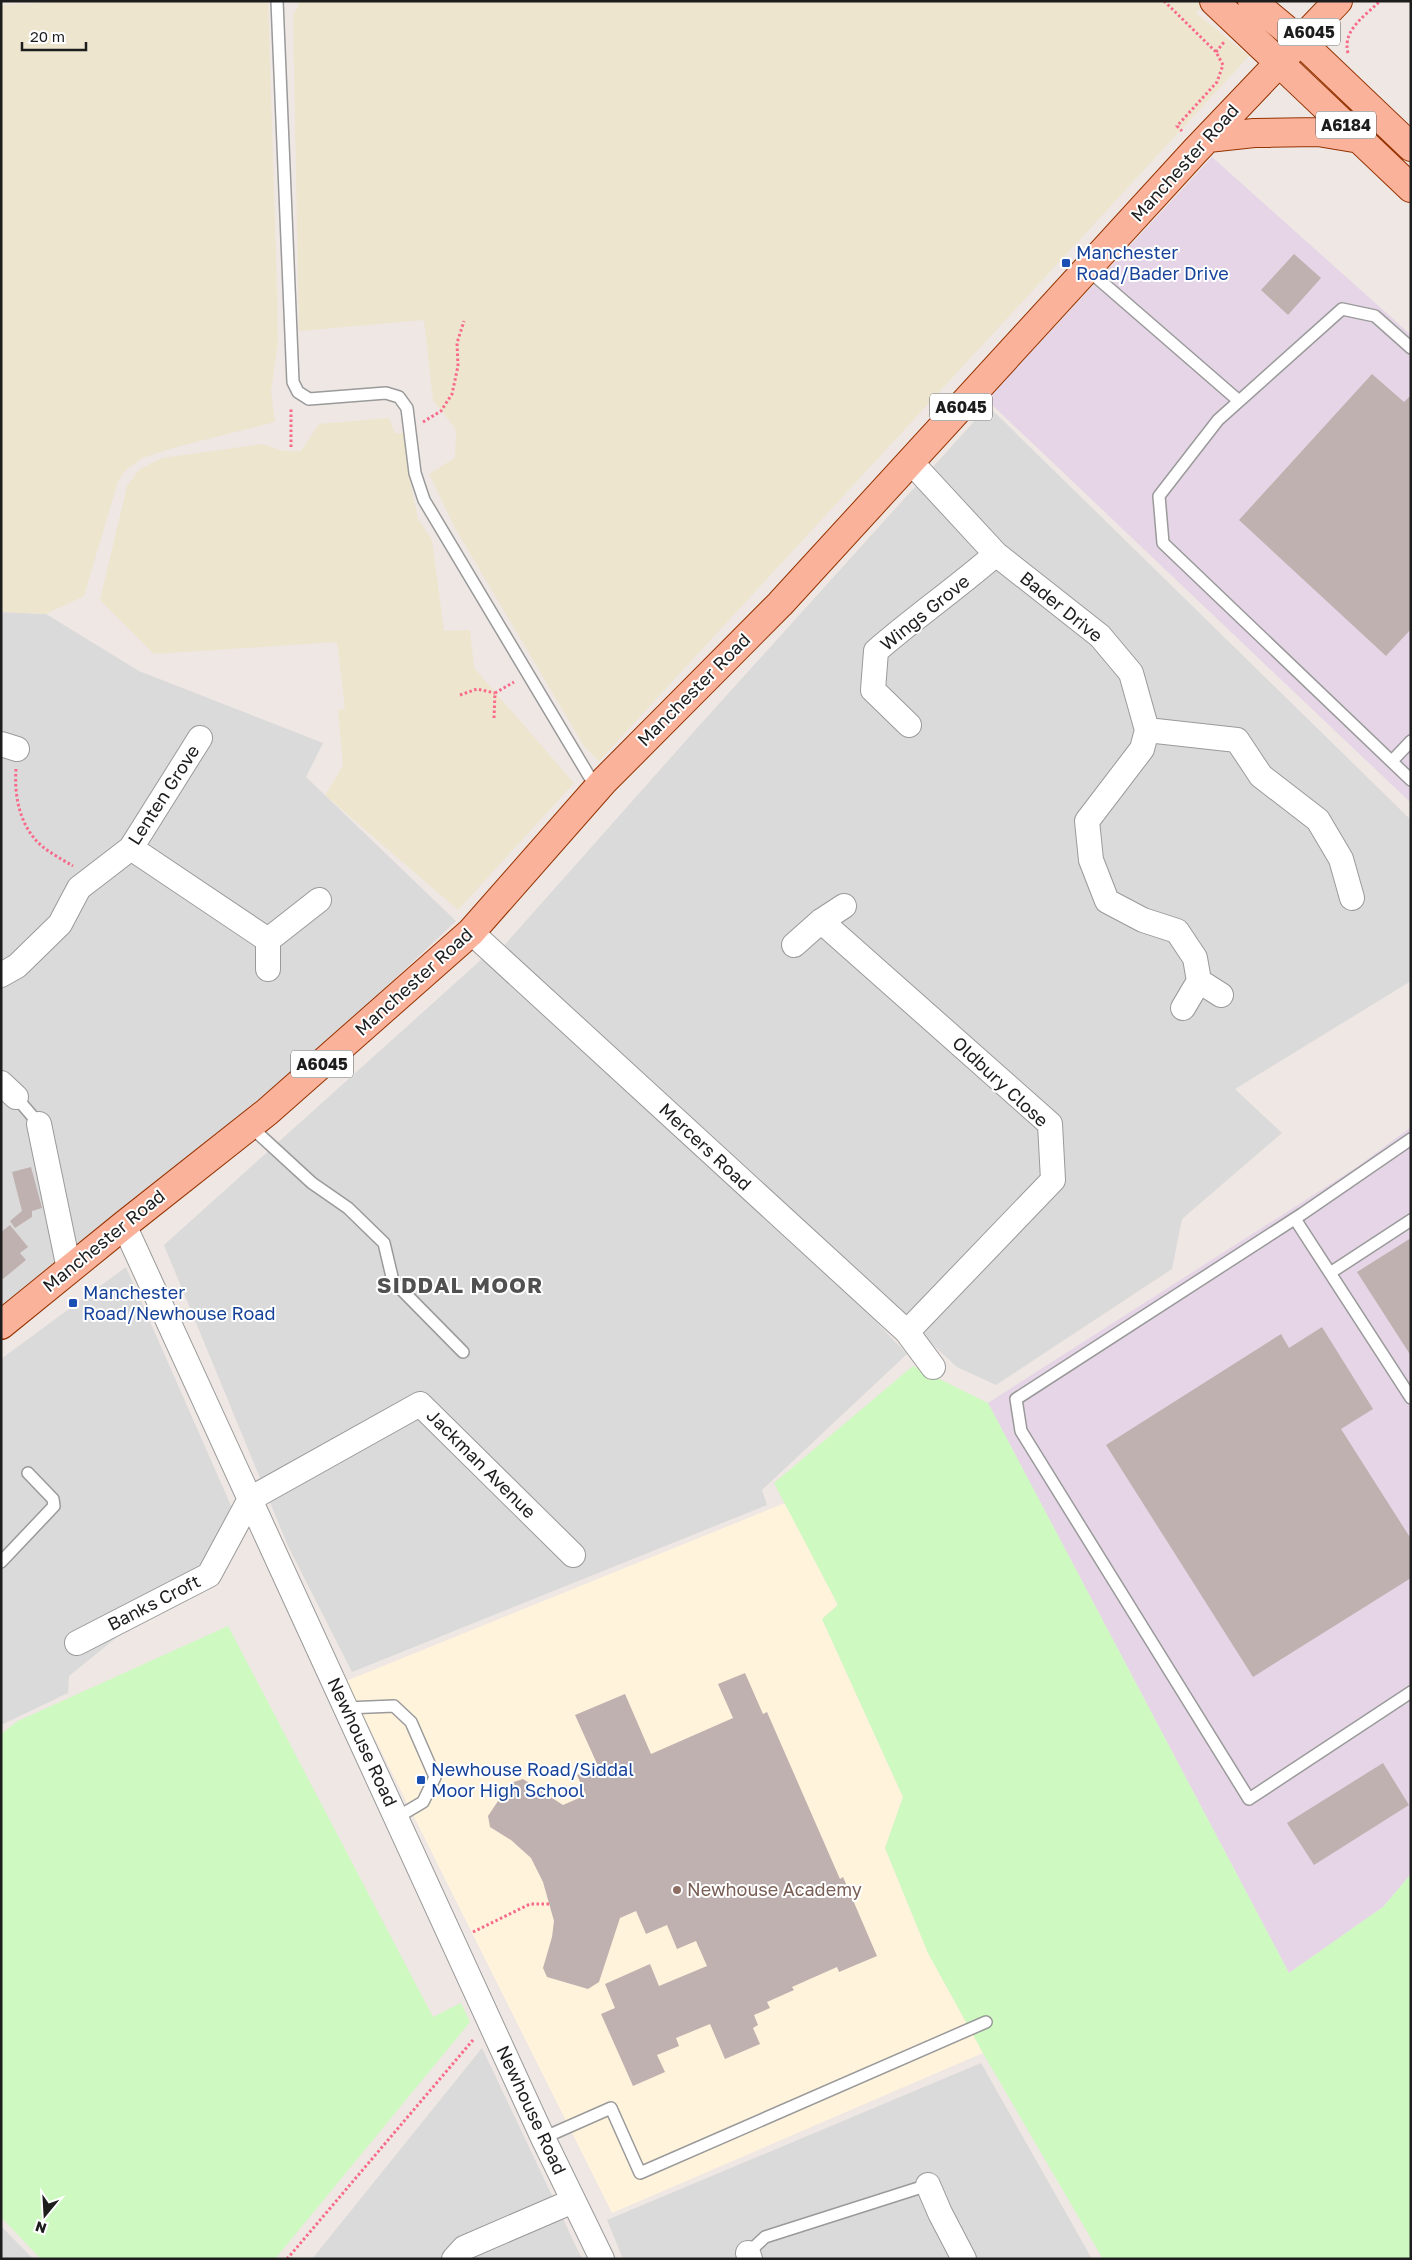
<svg xmlns="http://www.w3.org/2000/svg" width="1412" height="2260" font-family="'Golos Text',sans-serif">
	<style>
		.residential { fill: #dbdada }
		.industrial { fill: #e5d5e7 }
		.education { fill: #fff3dc }
		.farmland { fill: #ede5ce }
		.park { fill: #cef9c0 }
		.building { fill: #bfb1af }
		.lines { fill: none; stroke-linecap: round; stroke-linejoin: round }
		.service-casing { stroke: #9a9a9a; stroke-width: 14 }
		.minor-casing { stroke: #9a9a9a; stroke-width: 26 }
		.primary-casing { stroke: #953301; stroke-width: 30 }
		.path { stroke: #f86a8a; stroke-width: 3; stroke-dasharray: 2.5 2.5; stroke-linecap: butt }
		.service { stroke: #fff; stroke-width: 11 }
		.minor { stroke: #fff; stroke-width: 24 }
		.primary { stroke: #fbb29b; stroke-width: 28 }
		.transit-dot { fill: #1a4fb4; stroke: #fff; stroke-width: 2 }
		.education-dot { fill: #8d6e63; stroke: #fff; stroke-width: 2 }
		.labels { text-anchor: middle; stroke-width: 4; stroke-linejoin: round; paint-order: stroke }
		.shield { fill: #fff; stroke: #616161; stroke-width: 1 }
		.shield-label { font-size: 16px; font-weight: bold; fill: #1d1d1d }
		.street-label { font-size: 18px; fill: #1d1d1d; stroke: #fff }
		.transit-label { font-size: 18px; fill: #164399; stroke: #fff; text-anchor: start }
		.education-label { font-size: 18px; fill: #785e54; stroke: #fff; text-anchor: start }
		.district-label { font-size: 22px; font-weight: bold; letter-spacing: 1px; fill: #505050; stroke: #fff }
	</style>
	<rect width="100%" height="100%" fill="#eee7e3"/>
	<path class="residential" d="M 988,406 L 1411,820 L 1411,981 L 1235,1089 L 1282,1133 L 1182,1219 L 1172,1269 L 996,1385 L 957,1367 L 501,949 L 698,727 Z
		M 1,612 L 46,614 L 139,671 L 323,743 L 306,777 L 456,921 L 255,1111 L 1,1308 Z
		M 482,959 L 841,1285 L 907,1354 L 762,1490 L 767,1505 L 352,1672 L 288,1546 L 164,1245 Z
		M 126,1267 L 232,1508 L 205,1566 L 69,1676 L 68,1693 L 1,1725 L 1,1359 Z
		M 482,2048 L 582,2259 L 312,2259 Z
		M 981,2063 L 1092,2259 L 623,2259 L 607,2220 Z
		M 1,2226 L 33,2259 L 1,2259 Z"/>
	<path class="industrial" d="M 1212,157 L 1411,335 L 1411,803 L 987,400 Z
		M 1411,1127 L 1411,1874 L 1383,1907 L 1289,1973 L 988,1403 L 1357,1167 Z"/>
	<path class="education" d="M 785,1503 L 838,1605 L 822,1619 L 903,1797 L 885,1848 L 928,1953 L 983,2053 L 612,2213 L 346,1681 Z"/>
	<path class="farmland" d="M 74,1 L 268,1 L 277,286 L 278,342 L 271,392 L 275,422 L 176,447 L 142,458 L 126,470 L 118,481 L 84,596 L 46,614 L 1,612 L 1,5 Z
		M 298,1 L 1207,1 L 1196,13 L 1249,56 L 599,761 L 584,746 L 455,528 L 429,474 L 455,458 L 456,434 L 455,428 L 433,400 L 424,320 L 299,331 L 293,15 L 298,7 Z
		M 389,418 L 395,433 L 404,433 L 409,475 L 418,519 L 432,540 L 444,631 L 470,630 L 474,668 L 574,783 L 458,910 L 325,795 L 343,766 L 338,710 L 345,709 L 337,642 L 154,654 L 100,600 L 127,486 L 139,470 L 162,458 L 263,444 L 282,451 L 301,451 L 319,424 Z"/>
	<path class="park" d="M 913,1366 L 988,1403 L 1289,1973 L 1383,1907 L 1411,1874 L 1411,2259 L 1103,2259 L 983,2053 L 928,1953 L 885,1848 L 903,1797 L 822,1619 L 838,1605 L 774,1483 Z
		M 228,1626 L 433,2017 L 461,2003 L 470,2022 L 275,2259 L 41,2259 L 1,2217 L 1,1734 L 18,1721 Z"/>
	<path class="building" d="M 1294,254 L 1321,278 L 1288,315 L 1261,290 Z
		M 1372,374 L 1404,402 L 1411,395 L 1411,629 L 1386,656 L 1239,520 Z
		M 31,1167 L 42,1208 L 32,1211 L 32,1217 L 15,1228 L 10,1221 L 22,1211 L 12,1172 Z
		M 10,1225 L 28,1247 L 20,1253 L 26,1260 L 3,1279 L 1,1277 L 1,1232 Z
		M 1411,1238 L 1411,1356 L 1357,1272 Z
		M 1322,1327 L 1373,1409 L 1341,1429 L 1411,1539 L 1411,1578 L 1253,1677 L 1106,1445 L 1281,1334 L 1289,1348 Z
		M 745,1673 L 763,1714 L 767,1712 L 840,1879 L 843,1877 L 877,1956 L 839,1972 L 837,1967 L 792,1987 L 794,1990 L 767,2002 L 770,2008 L 754,2015 L 758,2025 L 753,2028 L 760,2044 L 725,2059 L 710,2024 L 676,2038 L 679,2046 L 657,2055 L 665,2072 L 633,2086 L 601,2014 L 615,2008 L 605,1984 L 650,1964 L 659,1986 L 707,1966 L 696,1941 L 677,1949 L 667,1925 L 646,1934 L 636,1911 L 620,1918 L 599,1982 L 588,1989 L 547,1977 L 543,1968 L 552,1937 L 554,1921 L 543,1882 L 531,1858 L 511,1840 L 490,1827 L 488,1816 L 510,1783 L 523,1779 L 563,1805 L 586,1795 L 577,1775 L 598,1766 L 575,1715 L 625,1694 L 651,1754 L 733,1718 L 718,1684 Z
		M 1383,1763 L 1409,1805 L 1314,1865 L 1287,1823 Z"/>
	<g class="lines">
		<g class="service-casing">
			<path id="service" d="M 277,1 L 293,382 L 298,392 L 309,399 L 386,393 L 399,397 L 407,408 L 415,473 L 424,500 L 589,776 L 599,786
				M 1088,270 L 1239,401
				M 1411,348 L 1375,316 L 1342,309 L 1218,420 L 1159,496 L 1163,543 L 1411,780
				M 1392,761 L 1411,741
				M 16,1097 L 39,1124
				M 250,1126 L 312,1183 L 348,1208 L 384,1243 L 393,1281 L 463,1352
				M 1411,1139 L 1302,1214 L 1016,1399 L 1021,1431 L 1249,1799 L 1411,1692
				M 1295,1219 L 1411,1398
				M 1330,1273 L 1411,1220
				M 1,1562 L 54,1506 L 53,1499 L 28,1473
				M 346,1708 L 394,1706 L 411,1722 L 435,1777 L 423,1802 L 396,1818
				M 543,2138 L 611,2108 L 640,2173 L 986,2022
				M 748,2253 L 765,2237 L 928,2185"/>
		</g>
		<g class="minor-casing">
			<path id="minor" d="M 910,461 L 996,554 L 1100,636 L 1131,673 L 1147,730 L 1142,749 L 1087,821 L 1091,860 L 1107,901 L 1143,920 L 1177,931 L 1195,958 L 1199,981 L 1183,1008
				M 909,725 L 873,690 L 876,651 C 915,617 957,588 996,554
				M 1147,730 L 1237,740 L 1261,776 L 1318,820 L 1341,859 L 1352,898
				M 1,744 L 17,749
				M 131,848 L 268,940
				M 821,921 L 1050,1124 L 1053,1180 L 907,1332
				M 471,932 L 907,1332 L 933,1367
				M 794,945 L 821,921 L 844,906
				M 268,969 L 268,940 L 319,900
				M 1,975 L 17,966 L 60,924 L 79,888 L 131,848 L 200,738
				M 1199,981 L 1221,995
				M 1,1083 L 16,1097
				M 39,1124 L 69,1269
				M 124,1225 L 543,2138 L 602,2259
				M 77,1643 L 209,1575 L 250,1499 L 420,1404 L 573,1555
				M 928,2185 L 940,2213 L 964,2259
				M 748,2253 L 750,2259
				M 454,2259 L 464,2248 L 573,2201"/>
		</g>
		<g class="primary-casing">
			<path id="primary" d="M 1214,1 L 1411,188
				M 1252,1 L 1300,41 L 1411,147
				M 1208,138 L 1254,133 L 1318,132 L 1360,139
				M 1,1325 L 124,1225 L 267,1112 L 471,932 L 603,782 L 780,604 L 1195,151 L 1338,1"/>
		</g>
		<path class="path" d="M 1164,1 L 1216,52 L 1223,65 L 1217,82 L 1177,126 L 1182,131
			M 1216,52 L 1224,42
			M 1348,53 C 1342,30 1365,16 1380,1
			M 423,422 L 441,411 L 452,394 L 458,366 L 457,343 L 464,321
			M 291,447 L 291,407
			M 460,695 L 477,689 L 495,693
			M 494,718 L 495,693 L 514,682
			M 16,769 C 14,797 20,828 43,847 C 52,854 63,860 73,866
			M 473,1932 L 530,1904 L 550,1904
			M 287,2259 L 473,2040"/>
		<use href="#service" class="service"/>
		<use href="#minor" class="minor"/>
		<use href="#primary" class="primary"/>
	</g>
	<g class="transit-dot">
		<rect x="1061" y="258" width="10" height="10" rx="2.5"/>
		<rect x="68" y="1298" width="10" height="10" rx="2.5"/>
		<rect x="416" y="1775" width="10" height="10" rx="2.5"/>
	</g>
	<circle class="education-dot" cx="677" cy="1890" r="5"/>
	<g class="labels">
		<g class="shield">
			<rect x="1278" y="18.5" width="62" height="27" rx="4"/>
			<rect x="1316" y="111.5" width="60" height="27" rx="4"/>
			<rect x="930" y="393.5" width="62" height="27" rx="4"/>
			<rect x="291" y="1050.5" width="62" height="27" rx="4"/>
		</g>
		<g class="shield-label">
			<text x="1309" y="38">A6045</text>
			<text x="1346" y="131">A6184</text>
			<text x="961" y="413">A6045</text>
			<text x="322" y="1070">A6045</text>
		</g>
		<g class="street-label">
			<text transform="translate(1185 163) rotate(-48)" y="6">Manchester Road</text>
			<text transform="translate(1061 607) rotate(39)" y="6">Bader Drive</text>
			<text transform="translate(925 613) rotate(-39)" y="6">Wings Grove</text>
			<text transform="translate(694 690) rotate(-45)" y="6">Manchester Road</text>
			<text transform="translate(164 795) rotate(-57)" y="6">Lenten Grove</text>
			<text transform="translate(414 982) rotate(-42)" y="6">Manchester Road</text>
			<text transform="translate(1000 1082) rotate(43)" y="6">Oldbury Close</text>
			<text transform="translate(705 1147) rotate(43)" y="6">Mercers Road</text>
			<text transform="translate(104 1241) rotate(-39)" y="6">Manchester Road</text>
			<text transform="translate(481 1464) rotate(45)" y="6">Jackman Avenue</text>
			<text transform="translate(154 1603) rotate(-27)" y="6">Banks Croft</text>
			<text transform="translate(362 1742) rotate(65)" y="6">Newhouse Road</text>
			<text transform="translate(531 2110) rotate(65)" y="6">Newhouse Road</text>
		</g>
		<g class="transit-label">
			<text x="1076" y="259">Manchester<tspan x="1076" dy="21">Road/Bader Drive</tspan></text>
			<text x="83" y="1299">Manchester<tspan x="83" dy="21">Road/Newhouse Road</tspan></text>
			<text x="431" y="1776">Newhouse Road/Siddal<tspan x="431" dy="21">Moor High School</tspan></text>
		</g>
		<g class="education-label">
			<text x="687" y="1896">Newhouse Academy</text>
		</g>
		<g class="district-label">
			<text x="460" y="1293">SIDDAL MOOR</text>
		</g>
	</g>
	<rect width="1412" height="2260" fill="none" stroke="#1d1d1d" stroke-width="5"/>
	<g transform="translate(45 2215) rotate(198)" stroke="#ffffff" stroke-width="4" paint-order="stroke">
	<path d="M0-4L9 19L0 12L-9 19Z" fill="#1d1d1d"/>
	<text y="-8" font-size="14" font-weight="bold" text-anchor="middle" fill="#1d1d1d">N</text>
	</g>
	<path d="M22 42v8h64v-8" fill="none" stroke="#1d1d1d" stroke-width="2.5"/>
	<text x="30" y="42" font-size="15" fill="#1d1d1d" stroke="#ffffff" stroke-width="4" paint-order="stroke">20 m</text>
</svg>
